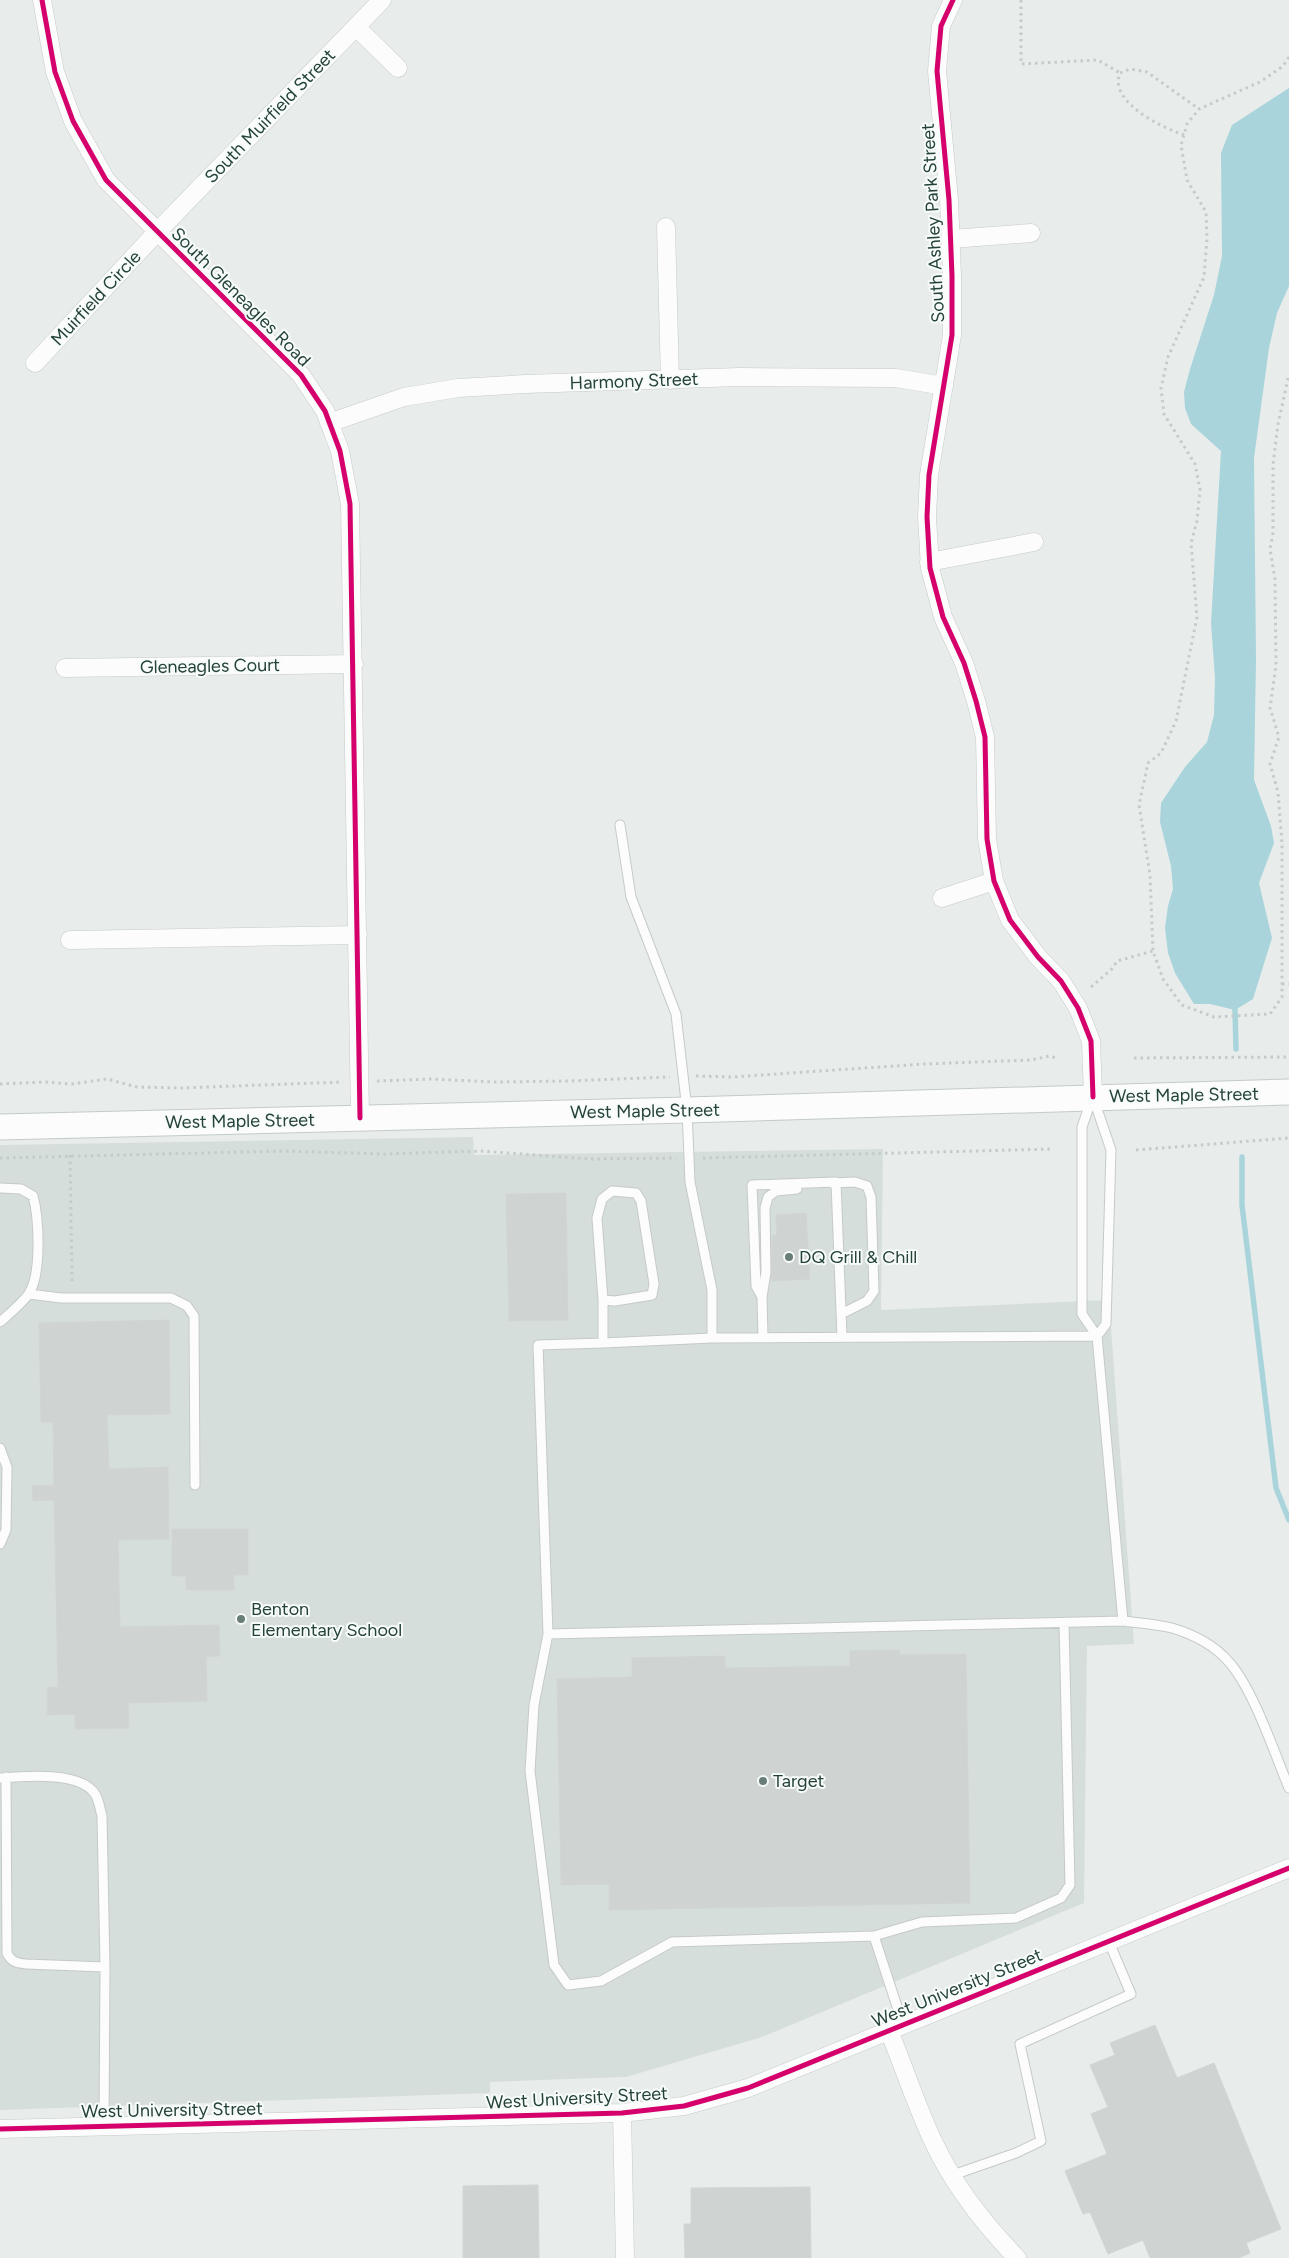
<svg xmlns="http://www.w3.org/2000/svg" width="1289" height="2258" font-family="Figtree,sans-serif">
	<style>
		.built { fill: #d6dedb }
		.water { fill: #a9d4db }
		.lines { fill: none; stroke-linecap: round; stroke-linejoin: round }
		.stream { stroke: #a9d4db; stroke-width: 5.5 }
		.building { fill: #cfd4d2; stroke: #d1d6d4 }
		.lane-casing { stroke: #c5cac8; stroke-width: 11 }
		.street-casing { stroke: #c5cac8; stroke-width: 19 }
		.secondary-casing { stroke: #c3cbc8; stroke-width: 27 }
		.path { stroke: #c3ccca; stroke-width: 3; stroke-dasharray: 2.5 4; stroke-linecap: butt }
		.lane { stroke: #fcfcfc; stroke-width: 9 }
		.street { stroke: #fcfcfc; stroke-width: 18 }
		.secondary { stroke: #fcfcfc; stroke-width: 25 }
		.cycleway-casing { stroke: #f7fbf9; stroke-width: 8 }
		.cycleway { stroke: #d6006c; stroke-width: 5 }
		.poi-dot { fill: #697e78; stroke: #f7fbf9; stroke-width: 2 }
		.labels { text-anchor: middle; stroke-width: 4; stroke-linejoin: round; paint-order: stroke }
		.street-label { font-size: 18px; fill: #24423a; stroke: #f7fbf9 }
		.poi-label { font-size: 18px; fill: #24423a; stroke: #f7fbf9; text-anchor: start }
	</style>
	<rect width="100%" height="100%" fill="#e8edeb"/>
	<path class="built" d="M 473,1137 L 474,1155 L 883,1149 L 881,1310 L 1109,1300 L 1134,1644 L 1087,1646 L 1084,1903 L 762,2037 L 626,2077 L 490,2082 L 490,2093 L 0,2110 L 0,1145 Z"/>
	<path class="water" d="M 1289,88 L 1289,286 L 1277,313 L 1269,348 L 1254,458 L 1256,659 L 1254,780 L 1271,826 L 1274,843 L 1259,883 L 1272,938 L 1253,999 L 1235,1010 L 1210,1004 L 1194,1004 L 1175,973 L 1168,953 L 1165,928 L 1168,906 L 1173,889 L 1171,866 L 1160,822 L 1161,803 L 1185,767 L 1207,742 L 1214,715 L 1215,678 L 1211,623 L 1221,451 L 1191,424 L 1185,408 L 1184,392 L 1190,369 L 1214,295 L 1222,256 L 1221,153 L 1232,125 Z"/>
	<g class="lines">
		<path class="stream" d="M 1235,1010 L 1236,1049
			M 1242,1157 L 1242,1205 L 1276,1488 L 1289,1520"/>
	</g>
	<path class="building" d="M 566,1193 L 568,1320 L 509,1321 L 506,1194 Z
		M 806,1213 L 810,1279 L 771,1281 L 772,1236 L 777,1235 L 776,1215 Z
		M 169,1320 L 170,1414 L 107,1415 L 109,1469 L 168,1467 L 169,1539 L 118,1540 L 120,1627 L 219,1625 L 220,1656 L 206,1657 L 207,1701 L 128,1703 L 129,1728 L 75,1729 L 75,1714 L 47,1715 L 47,1687 L 58,1687 L 54,1500 L 33,1501 L 32,1486 L 54,1485 L 53,1422 L 41,1422 L 39,1323 Z
		M 172,1529 L 248,1529 L 248,1575 L 234,1575 L 234,1590 L 186,1590 L 186,1576 L 172,1576 Z
		M 900,1650 L 900,1655 L 966,1654 L 970,1903 L 609,1910 L 609,1884 L 561,1885 L 557,1679 L 632,1677 L 632,1658 L 725,1656 L 725,1668 L 850,1666 L 850,1651 Z
		M 1155,2025 L 1177,2078 L 1214,2063 L 1281,2229 L 1246,2243 L 1250,2253 L 1239,2258 L 1150,2258 L 1143,2240 L 1108,2254 L 1090,2212 L 1083,2214 L 1065,2171 L 1107,2154 L 1091,2114 L 1108,2107 L 1090,2065 L 1115,2055 L 1110,2043 Z
		M 538,2185 L 539,2258 L 463,2258 L 463,2186 Z
		M 810,2187 L 811,2258 L 685,2258 L 684,2224 L 691,2224 L 691,2188 Z"/>
	<g class="lines">
		<g class="lane-casing">
			<path id="lane" d="M 620,825 L 631,897 L 676,1014 L 687,1110 L 690,1182 L 712,1290 L 712,1338
				M 1094,1100 L 1111,1150 L 1106,1324 L 1097,1336
				M 1091,1101 L 1082,1127 L 1082,1314 L 1097,1336 L 1123,1621
				M 832,1183 L 855,1182 L 867,1186 L 871,1197 L 874,1291 L 867,1301 L 841,1314
				M 0,1188 L 21,1189 L 33,1196 C 39,1218 42,1276 28,1295 C 20,1305 9,1314 0,1322
				M 29,1294 L 61,1298 L 171,1298 L 187,1306 L 194,1316 L 195,1485
				M 762,1297 L 766,1272 L 765,1208 L 768,1197 L 776,1191 L 797,1189
				M 603,1300 L 597,1218 L 602,1199 L 612,1191 L 636,1193 L 641,1201 L 654,1284 L 652,1295 L 615,1301 L 603,1300 L 603,1343 L 712,1338 L 1097,1336
				M 763,1338 L 762,1297 L 756,1286 L 752,1185 L 836,1182 L 842,1337
				M 0,1448 L 7,1467 L 6,1530 L 0,1544
				M 548,1634 L 538,1345 L 603,1343
				M 6,1777 L 7,1953 C 11,1962 17,1963 26,1964 L 105,1967
				M 0,1778 C 24,1776 81,1771 95,1794 C 99,1800 100,1809 102,1816 L 105,1967 L 104,2126
				M 874,1936 L 672,1942 L 601,1981 L 568,1985 L 554,1965 L 530,1771 L 534,1705 L 548,1634 L 1123,1621 C 1139,1623 1156,1624 1172,1628 C 1192,1634 1214,1645 1228,1661 C 1253,1688 1274,1752 1289,1788
				M 903,2025 L 874,1936 L 922,1922 L 1016,1918 L 1061,1898 L 1070,1885 L 1064,1623
				M 953,2175 L 1016,2153 L 1041,2141 L 1020,2044 L 1131,1994 L 1109,1942"/>
		</g>
		<g class="street-casing">
			<path id="street" d="M 42,0 L 55,72 L 73,121 L 106,180 L 301,375 L 325,411 L 340,451 L 350,504 L 360,1118
				M 953,0 L 941,26 L 937,71 L 949,200 L 952,276 L 952,335 L 929,475 L 927,517 L 930,568 L 943,617 L 964,663 L 976,701 L 985,737 L 987,839 L 994,881 L 1010,920 L 1038,957 L 1061,981 L 1078,1008 L 1091,1041 L 1093,1097
				M 356,27 L 398,68
				M 666,227 L 670,380
				M 951,239 L 1031,233
				M 35,363 L 157,232 L 382,0
				M 329,423 L 404,397 L 458,388 L 525,384 L 740,377 L 896,378 L 944,386
				M 929,562 L 1034,542
				M 65,668 L 354,664
				M 942,898 L 994,881
				M 70,940 L 358,935
				M 889,2031 C 904,2067 916,2105 933,2141 C 953,2184 984,2224 1017,2258
				M 622,2113 L 625,2258
				M 0,2129 L 622,2113 L 684,2106 L 748,2088 L 1289,1868"/>
		</g>
		<g class="secondary-casing">
			<path id="secondary" d="M 0,1127 L 687,1110 L 1289,1092"/>
		</g>
		<path class="path" d="M 1021,0 L 1021,64 L 1098,60 L 1120,73
			M 1289,57 L 1283,66 L 1260,82 L 1199,109 L 1187,124 L 1181,145 L 1187,180 L 1206,212 L 1207,239 L 1204,277 L 1168,357 L 1161,388 L 1164,414 L 1195,464 L 1200,489 L 1197,521 L 1191,543 L 1197,617 L 1176,721 L 1161,753 L 1148,763 L 1139,805 L 1150,875 L 1153,951 L 1163,979 L 1182,1005 L 1214,1017 L 1270,1014 L 1282,997 L 1282,844 L 1278,792 L 1270,764 L 1279,737 L 1270,708 L 1276,665 L 1275,579 L 1270,549 L 1273,533 L 1273,465 L 1278,424 L 1289,374
			M 1184,135 C 1163,128 1108,102 1120,73 L 1130,69 L 1147,72 L 1199,109
			M 1282,984 L 1289,984
			M 1091,987 L 1113,968 L 1117,961 L 1153,951
			M 1134,1058 L 1289,1057
			M 696,1076 L 732,1077 L 924,1064 L 1031,1060 L 1050,1056 L 1056,1058
			M 377,1081 L 430,1079 L 495,1082 L 569,1081 L 670,1077
			M 0,1084 L 46,1082 L 72,1084 L 107,1079 L 137,1087 L 181,1088 L 343,1082
			M 1136,1150 L 1289,1138
			M 70,1155 L 72,1281
			M 0,1158 L 284,1151 L 382,1154 L 481,1151 L 590,1159 L 676,1158
			M 703,1158 L 1053,1149"/>
		<use href="#lane" class="lane"/>
		<use href="#street" class="street"/>
		<use href="#secondary" class="secondary"/>
		<g class="cycleway-casing">
			<path id="cycleway" d="M 42,0 L 55,72 L 73,121 L 106,180 L 301,375 L 325,411 L 340,451 L 350,504 L 360,1118
				M 953,0 L 941,26 L 937,71 L 949,200 L 952,276 L 952,335 L 929,475 L 927,517 L 930,568 L 943,617 L 964,663 L 976,701 L 985,737 L 987,839 L 994,881 L 1010,920 L 1038,957 L 1061,981 L 1078,1008 L 1091,1041 L 1093,1097
				M 0,2129 L 622,2113 L 684,2106 L 748,2088 L 1289,1868"/>
		</g>
		<use href="#cycleway" class="cycleway"/>
	</g>
	<g class="poi-dot">
		<circle cx="789" cy="1257" r="5"/>
		<circle cx="241" cy="1619" r="5"/>
		<circle cx="763" cy="1781" r="5"/>
	</g>
	<g class="labels">
		<g class="street-label">
			<text transform="translate(270 116) rotate(-46)" y="6">South Muirfield Street</text>
			<text transform="translate(933 223) rotate(-93)" y="6">South Ashley Park Street</text>
			<text transform="translate(241 297) rotate(45)" y="6">South Gleneagles Road</text>
			<text transform="translate(96 298) rotate(-47)" y="6">Muirfield Circle</text>
			<text transform="translate(634 381) rotate(-2)" y="6">Harmony Street</text>
			<text transform="translate(210 666) rotate(-1)" y="6">Gleneagles Court</text>
			<text transform="translate(1184 1095) rotate(-1)" y="6">West Maple Street</text>
			<text transform="translate(645 1111) rotate(-1)" y="6">West Maple Street</text>
			<text transform="translate(240 1121) rotate(-1)" y="6">West Maple Street</text>
			<text transform="translate(957 1988) rotate(-22)" y="6">West University Street</text>
			<text transform="translate(577 2098) rotate(-3)" y="6">West University Street</text>
			<text transform="translate(172 2110) rotate(-1)" y="6">West University Street</text>
		</g>
		<g class="poi-label">
			<text x="799" y="1263">DQ Grill &amp; Chill</text>
			<text x="251" y="1615">Benton<tspan x="251" dy="21">Elementary School</tspan></text>
			<text x="773" y="1787">Target</text>
		</g>
	</g>
</svg>
